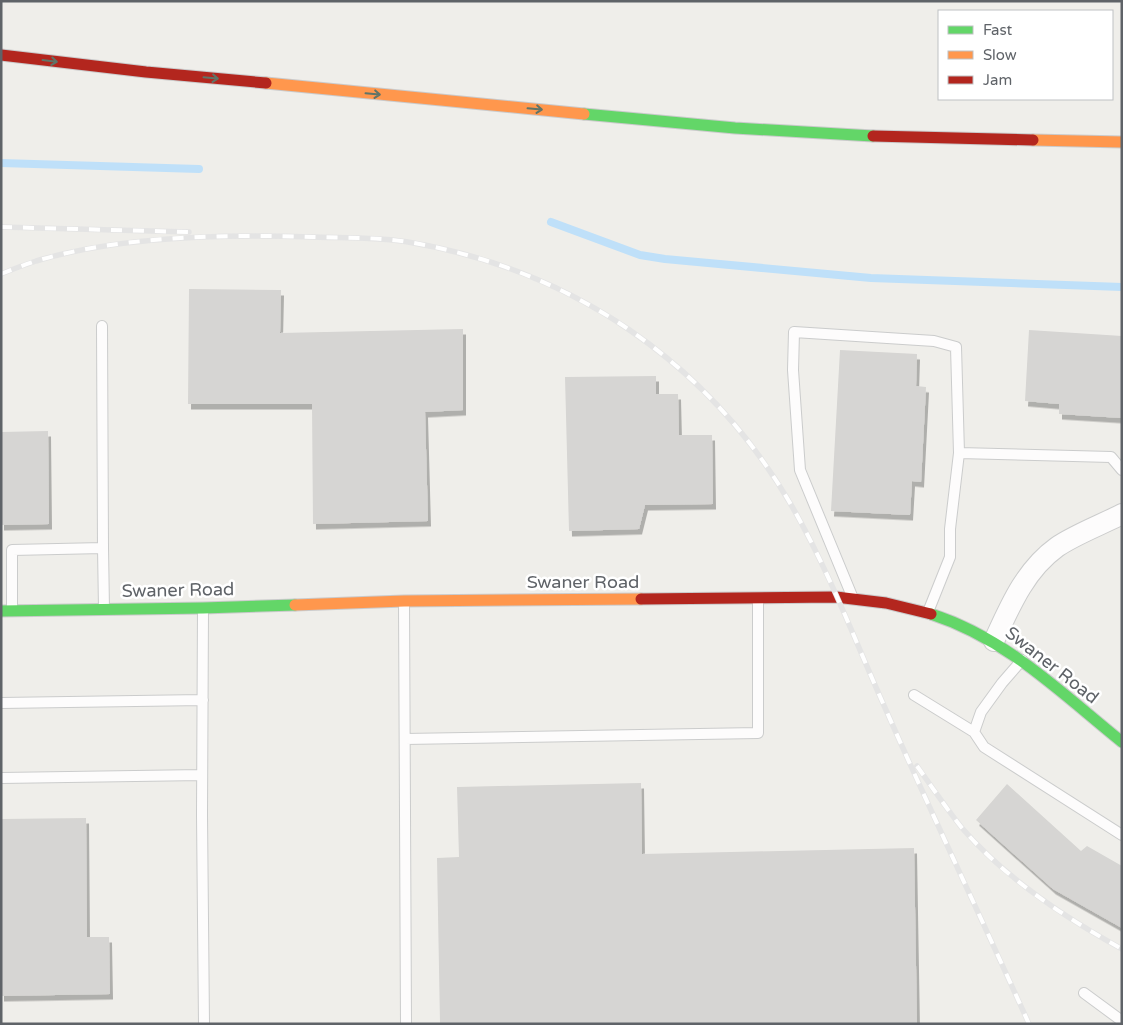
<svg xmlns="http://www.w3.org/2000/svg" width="1123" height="1025" font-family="'Varela Round',sans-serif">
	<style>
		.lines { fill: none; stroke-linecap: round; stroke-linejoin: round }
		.stream { stroke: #bfe0f9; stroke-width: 8 }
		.building { fill: #d6d5d3; filter: url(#shadow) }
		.lane-casing { stroke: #cbcccc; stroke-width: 12 }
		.street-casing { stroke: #cbcccc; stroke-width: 22 }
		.fast-casing { stroke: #cacacb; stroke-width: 13 }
		.slow-casing { stroke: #cacacb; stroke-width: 13 }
		.jam-casing { stroke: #cacacb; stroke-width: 13 }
		.lane { stroke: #fdfcfc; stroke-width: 10 }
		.street { stroke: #fdfcfc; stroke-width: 20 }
		.fast { stroke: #63d668; stroke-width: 11 }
		.slow { stroke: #ff974d; stroke-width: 11 }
		.jam { stroke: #b3261e; stroke-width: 11 }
		.rail-casing { stroke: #e4e4e4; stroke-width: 5.5 }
		.rail { stroke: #fff; stroke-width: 4; stroke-dasharray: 11; stroke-linecap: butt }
		.oneway { stroke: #607468 }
		.labels { text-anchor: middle; stroke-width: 5; stroke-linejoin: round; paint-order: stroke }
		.street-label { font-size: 18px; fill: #5f6368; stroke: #fff }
	</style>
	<defs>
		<filter id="shadow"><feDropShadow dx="3" dy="5.5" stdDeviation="0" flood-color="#0004"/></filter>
	</defs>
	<rect width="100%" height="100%" fill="#efeeea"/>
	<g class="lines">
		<path class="stream" d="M 1,163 L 199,169
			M 551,222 L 640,255 L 665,259 L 871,278 L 1122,287"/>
	</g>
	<path class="building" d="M 189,289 L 281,290 L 280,333 L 463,329 L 463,410 L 425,412 L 428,521 L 313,524 L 312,404 L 188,404 Z
		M 1029,330 L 1122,336 L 1122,418 L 1059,414 L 1059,404 L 1025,401 Z
		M 840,350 L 917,354 L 916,386 L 926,387 L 921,482 L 912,481 L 910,515 L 831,511 Z
		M 656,376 L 656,394 L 678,394 L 679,435 L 712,435 L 713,504 L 645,505 L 639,529 L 569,531 L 565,377 Z
		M 48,431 L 49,524 L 1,525 L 1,432 Z
		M 641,783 L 642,854 L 914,848 L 917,1024 L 440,1024 L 437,858 L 459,857 L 457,787 Z
		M 1007,784 L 1081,851 L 1087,846 L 1122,866 L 1122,928 L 1053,889 L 976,820 Z
		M 86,818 L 87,937 L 109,937 L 110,994 L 1,996 L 1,819 Z"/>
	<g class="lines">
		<g class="lane-casing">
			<path id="lane" d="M 102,326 L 103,548
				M 852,596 L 800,470 L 793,370 L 794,332 L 934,341 L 956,347 L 959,453
				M 404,602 L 406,1024
				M 203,609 L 202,815 L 204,1024
				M 12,610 L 12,550 L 103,548 L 104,609
				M 928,612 L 950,557 L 950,529 L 959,453 L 1111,457 L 1122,470
				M 1022,660 L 1002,683 L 981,712 L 974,732 L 984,747 L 1122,835
				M 914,695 L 974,732
				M 1,703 L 203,700
				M 405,739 L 758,733 L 758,599
				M 1,778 L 202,775
				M 1084,993 L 1122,1021"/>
		</g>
		<g class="street-casing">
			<path id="street" d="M 994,641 C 1010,606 1025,570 1057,547 C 1074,535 1103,524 1122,514"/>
		</g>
		<g class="fast-casing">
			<path id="fast" d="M 584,114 L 735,128 L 873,136
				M 1,611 L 203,608 L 295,605
				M 931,614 C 1008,639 1061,693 1122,742"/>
		</g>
		<g class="slow-casing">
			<path id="slow" d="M 266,83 L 584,114
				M 1033,140 L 1122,142
				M 295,605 L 404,601 L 641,599"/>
		</g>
		<g class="jam-casing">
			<path id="jam" d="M 1,55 L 146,72 L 266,83
				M 873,136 L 1033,140
				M 641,599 L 836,597 L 886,603 L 931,614"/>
		</g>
		<use href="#lane" class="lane"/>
		<use href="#street" class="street"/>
		<use href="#fast" class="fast"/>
		<use href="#slow" class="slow"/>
		<use href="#jam" class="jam"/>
		<g class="rail-casing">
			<path id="rail" d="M 1,227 L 189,232
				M 1,274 C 13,269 24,265 36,261 C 119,236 226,234 313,237 C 345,238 377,237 408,242 C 570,269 707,361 790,503 C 828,568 855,641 886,710 C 932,815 982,919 1029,1024
				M 917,766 C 932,787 946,808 962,828 C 1005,878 1064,917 1122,949"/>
		</g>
		<use href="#rail" class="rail"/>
	</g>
	<defs><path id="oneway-shaft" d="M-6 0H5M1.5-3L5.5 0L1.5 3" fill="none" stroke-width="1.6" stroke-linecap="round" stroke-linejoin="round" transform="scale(1.25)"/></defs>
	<g class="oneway">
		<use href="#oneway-shaft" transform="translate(50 61) rotate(7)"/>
		<use href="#oneway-shaft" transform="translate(211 78) rotate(5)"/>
		<use href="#oneway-shaft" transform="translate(373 94) rotate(5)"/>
		<use href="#oneway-shaft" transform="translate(535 109) rotate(5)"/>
	</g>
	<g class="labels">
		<g class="street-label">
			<text x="583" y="588">Swaner Road</text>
			<text transform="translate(178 590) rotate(-1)" y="6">Swaner Road</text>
			<text transform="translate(1052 665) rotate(38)" y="6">Swaner Road</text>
		</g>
	</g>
	<rect width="1123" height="1025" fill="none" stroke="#5f6368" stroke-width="5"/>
	<rect x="938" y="10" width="175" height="90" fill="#ffffff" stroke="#bfc1c3"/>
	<rect x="948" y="26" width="25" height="8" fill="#63d668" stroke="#bfc1c3"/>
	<text x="983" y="35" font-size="15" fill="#5f6368">Fast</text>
	<rect x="948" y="51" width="25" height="8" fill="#ff974d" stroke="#bfc1c3"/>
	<text x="983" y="60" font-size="15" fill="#5f6368">Slow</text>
	<rect x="948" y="76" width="25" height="8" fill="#b3261e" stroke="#bfc1c3"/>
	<text x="983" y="85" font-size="15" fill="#5f6368">Jam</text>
</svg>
